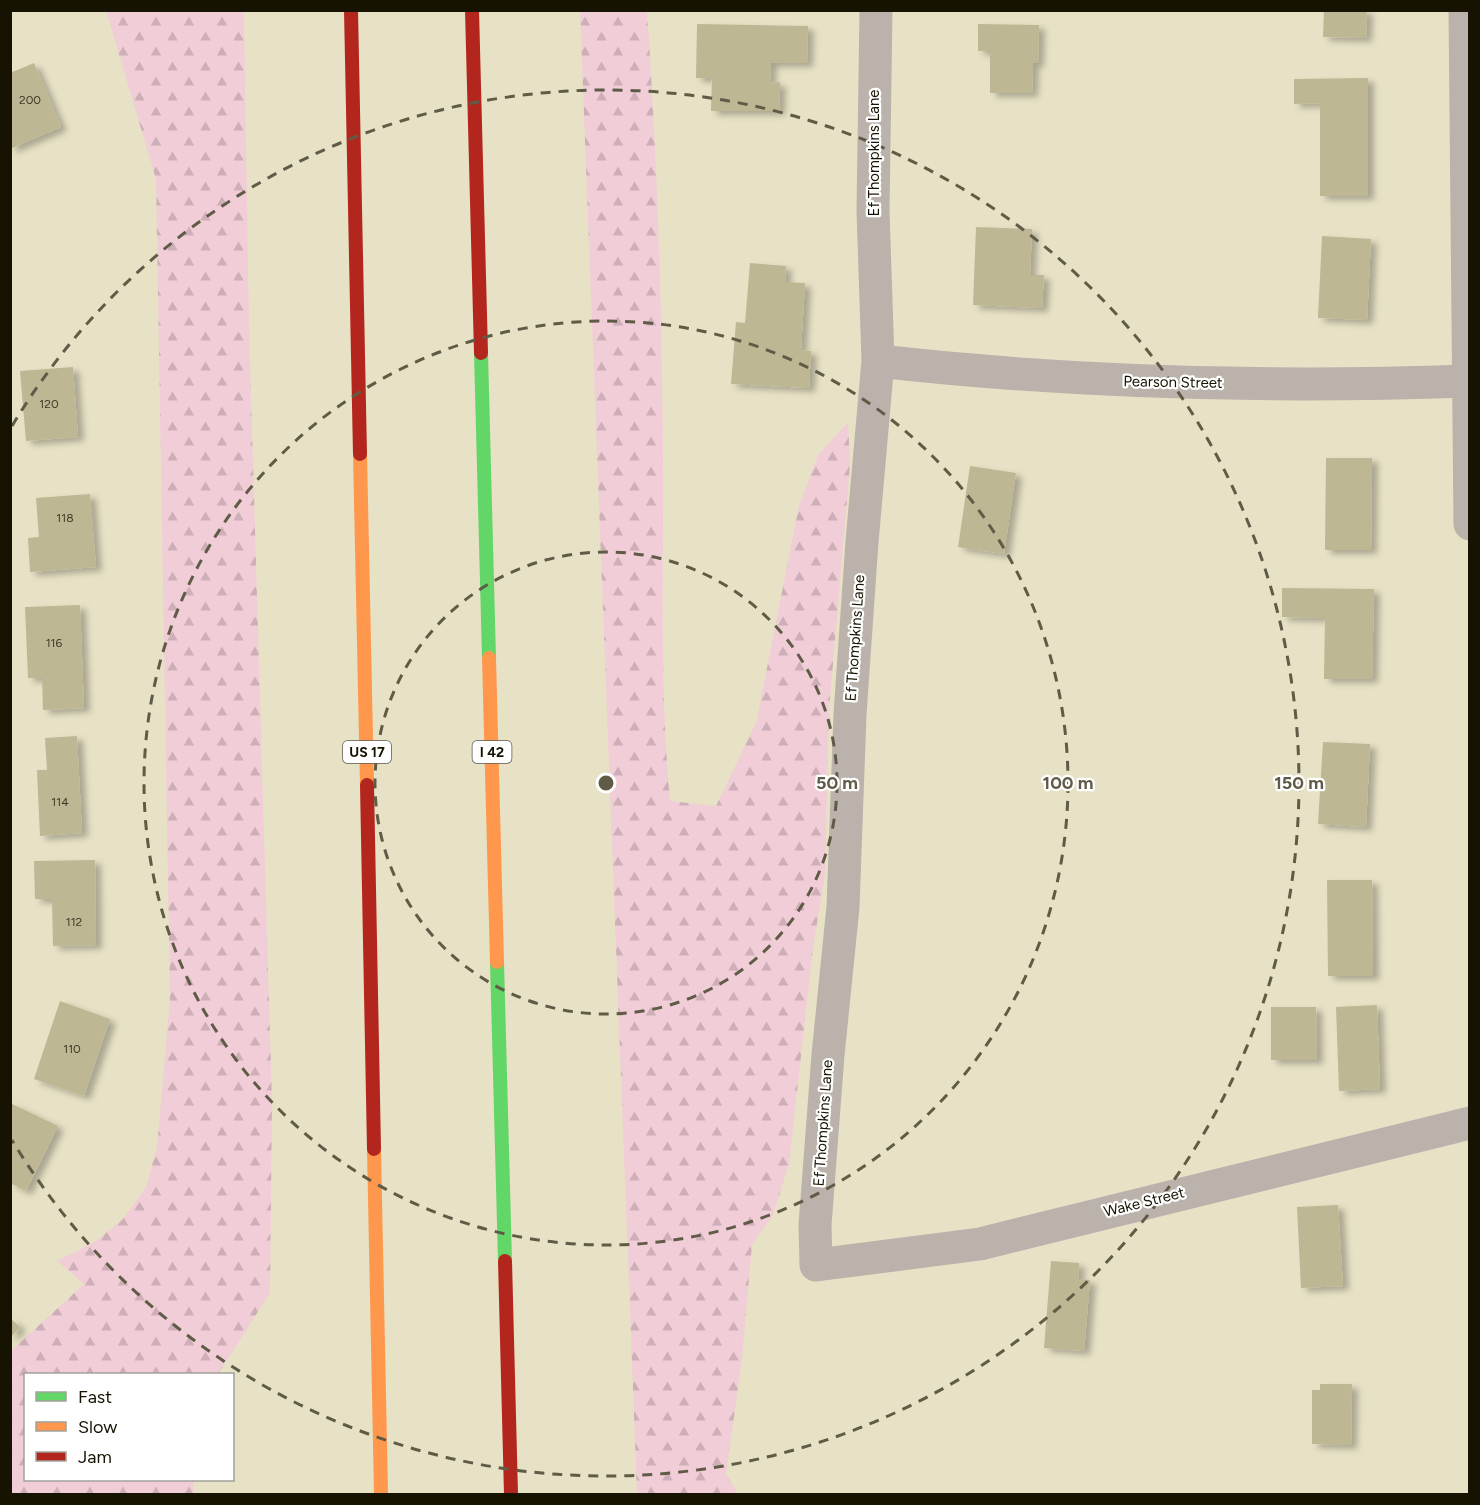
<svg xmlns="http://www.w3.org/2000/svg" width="1480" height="1505" font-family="Figtree,sans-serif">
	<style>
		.forest { fill: url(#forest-firs) }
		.building { fill: #bdb794; filter: url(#shadow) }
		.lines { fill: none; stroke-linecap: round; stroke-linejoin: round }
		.street { stroke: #bab2ab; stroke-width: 33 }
		.fast { stroke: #63d668; stroke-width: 14 }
		.slow { stroke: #ff974d; stroke-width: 14 }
		.jam { stroke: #b3261e; stroke-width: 14 }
		.ring { fill: none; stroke: #605b46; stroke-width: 3; stroke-dasharray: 10 8 }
		.labels { text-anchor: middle; stroke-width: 4.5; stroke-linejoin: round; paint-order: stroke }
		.number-label { font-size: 12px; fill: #403c26 }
		.shield { fill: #fff; stroke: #5d5a4e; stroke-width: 1.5 }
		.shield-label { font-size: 14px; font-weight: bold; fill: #171302 }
		.street-label { font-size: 15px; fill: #171302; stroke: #fff }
		.centre { fill: #605b46; stroke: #fff; stroke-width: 3 }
		.ring-label { font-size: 18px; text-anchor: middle; font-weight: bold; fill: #605b46; stroke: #fff; stroke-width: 4.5; stroke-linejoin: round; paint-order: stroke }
	</style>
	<defs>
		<pattern id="forest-firs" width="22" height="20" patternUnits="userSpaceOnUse" patternTransform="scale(1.5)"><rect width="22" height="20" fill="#f1cdd7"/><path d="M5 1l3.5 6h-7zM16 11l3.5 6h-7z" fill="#ceafb7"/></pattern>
		<filter id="shadow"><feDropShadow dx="6" dy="4" stdDeviation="3" flood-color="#0004"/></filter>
	</defs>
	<rect width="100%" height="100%" fill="#e7e2c5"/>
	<path class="forest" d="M 106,11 L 244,11 L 249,327 L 272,1102 L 270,1293 L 218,1374 L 26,1374 L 26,1480 L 194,1480 L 193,1494 L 11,1494 L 11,1351 L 84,1284 L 57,1261 L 96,1241 L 122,1220 L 146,1187 L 157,1147 L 170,998 L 156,179 Z
		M 580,11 L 647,11 C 657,156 662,301 663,447 C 664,564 659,684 670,801 L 716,806 L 756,723 L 799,506 L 818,455 L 848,422 L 850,465 L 829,710 L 825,874 L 813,948 L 789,1164 L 773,1215 L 752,1245 L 742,1359 L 726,1474 L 738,1494 L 637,1494 Z"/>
	<path class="building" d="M 1324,10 L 1367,10 L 1366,38 L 1323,37 Z
		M 697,24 L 808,26 L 807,63 L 771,63 L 770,83 L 780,82 L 779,111 L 711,111 L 712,78 L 696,78 Z
		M 978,24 L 1039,25 L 1038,63 L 1033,63 L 1032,93 L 990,93 L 990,51 L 978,51 Z
		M 34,63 L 61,127 L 10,149 L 10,73 Z
		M 1368,78 L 1368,196 L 1320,196 L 1320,103 L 1294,104 L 1294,79 Z
		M 976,227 L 1032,229 L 1030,275 L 1044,275 L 1042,308 L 973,305 Z
		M 1322,236 L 1371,239 L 1367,320 L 1318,318 Z
		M 750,263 L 786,266 L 785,282 L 805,283 L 801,350 L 811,351 L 809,388 L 731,384 L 736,322 L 745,323 Z
		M 73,367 L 78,437 L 26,441 L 20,371 Z
		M 1326,458 L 1372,458 L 1371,550 L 1325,550 Z
		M 970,466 L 1016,473 L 1004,554 L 958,547 Z
		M 90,494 L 96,567 L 30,572 L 28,538 L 39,537 L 36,498 Z
		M 1282,588 L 1374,589 L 1372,679 L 1324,679 L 1325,618 L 1282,617 Z
		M 80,605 L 84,708 L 43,710 L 42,678 L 28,678 L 25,607 Z
		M 77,736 L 82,833 L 40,836 L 37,770 L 47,770 L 45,738 Z
		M 1323,742 L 1370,744 L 1366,827 L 1318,824 Z
		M 95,860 L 96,945 L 53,946 L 52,899 L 35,899 L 34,861 Z
		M 1327,880 L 1372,880 L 1373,976 L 1328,976 Z
		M 60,1001 L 110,1019 L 84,1096 L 34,1079 Z
		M 1377,1005 L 1380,1089 L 1339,1091 L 1336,1007 Z
		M 1271,1007 L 1316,1007 L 1317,1060 L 1271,1060 Z
		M 10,1103 L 58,1126 L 26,1191 L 10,1183 Z
		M 1338,1205 L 1343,1286 L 1301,1288 L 1297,1207 Z
		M 1051,1261 L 1079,1263 L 1078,1279 L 1090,1280 L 1084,1351 L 1044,1348 Z
		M 10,1318 L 20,1327 L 10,1338 Z
		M 1320,1384 L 1352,1384 L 1351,1445 L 1312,1444 L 1312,1390 L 1320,1390 Z"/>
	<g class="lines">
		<path class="street" d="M 876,10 L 873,211 L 878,361 L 862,542 L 850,714 L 843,907 L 828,1055 L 815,1225 L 816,1265 L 980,1244 L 1470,1123
			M 1465,10 L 1470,524
			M 878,361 C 1074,383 1271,388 1468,381"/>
		<path class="fast" d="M 481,353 L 489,658
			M 497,962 L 505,1261"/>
		<path class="slow" d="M 360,454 L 367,785
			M 489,658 L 497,962
			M 374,1149 L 381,1494"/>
		<path class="jam" d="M 351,10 L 360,454
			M 472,10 L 481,353
			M 367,785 L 374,1149
			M 505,1261 L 511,1494"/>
	</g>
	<g class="ring">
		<circle cx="606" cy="783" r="231"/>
		<circle cx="606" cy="783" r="462"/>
		<path d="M12 426A693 693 0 1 1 12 1140"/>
	</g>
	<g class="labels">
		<g class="number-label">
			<text x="30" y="104">200</text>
			<text x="49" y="408">120</text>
			<text x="65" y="522">118</text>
			<text x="54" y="647">116</text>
			<text x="60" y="806">114</text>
			<text x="74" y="926">112</text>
			<text x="72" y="1053">110</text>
		</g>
		<g class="shield">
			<rect x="343" y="741" width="48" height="22" rx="4.5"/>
			<rect x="472.5" y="741" width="39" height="22" rx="4.5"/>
		</g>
		<g class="shield-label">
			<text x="367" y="757">US 17</text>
			<text x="492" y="757">I 42</text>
		</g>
		<g class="street-label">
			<text transform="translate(874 153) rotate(-90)" y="5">Ef Thompkins Lane</text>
			<text transform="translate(1173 382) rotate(1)" y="5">Pearson Street</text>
			<text transform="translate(855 638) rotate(-86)" y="5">Ef Thompkins Lane</text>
			<text transform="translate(823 1123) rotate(-86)" y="5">Ef Thompkins Lane</text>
			<text transform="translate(1144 1202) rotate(-14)" y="5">Wake Street</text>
		</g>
	</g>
	<circle cx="606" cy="783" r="9" class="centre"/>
	<g class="ring-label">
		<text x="837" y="789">50 m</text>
		<text x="1068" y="789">100 m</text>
		<text x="1299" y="789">150 m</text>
	</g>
	<rect width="1480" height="1505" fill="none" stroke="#171302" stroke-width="24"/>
	<rect x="24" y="1373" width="210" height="108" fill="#ffffff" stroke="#a2a19a" stroke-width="1.5"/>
	<rect x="36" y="1392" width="30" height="9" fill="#63d668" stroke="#a2a19a" stroke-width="1.5"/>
	<text x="78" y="1403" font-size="18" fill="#171302">Fast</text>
	<rect x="36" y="1422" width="30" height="9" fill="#ff974d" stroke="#a2a19a" stroke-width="1.5"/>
	<text x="78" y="1433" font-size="18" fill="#171302">Slow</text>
	<rect x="36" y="1452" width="30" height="9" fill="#b3261e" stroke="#a2a19a" stroke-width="1.5"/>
	<text x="78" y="1463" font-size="18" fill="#171302">Jam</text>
</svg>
